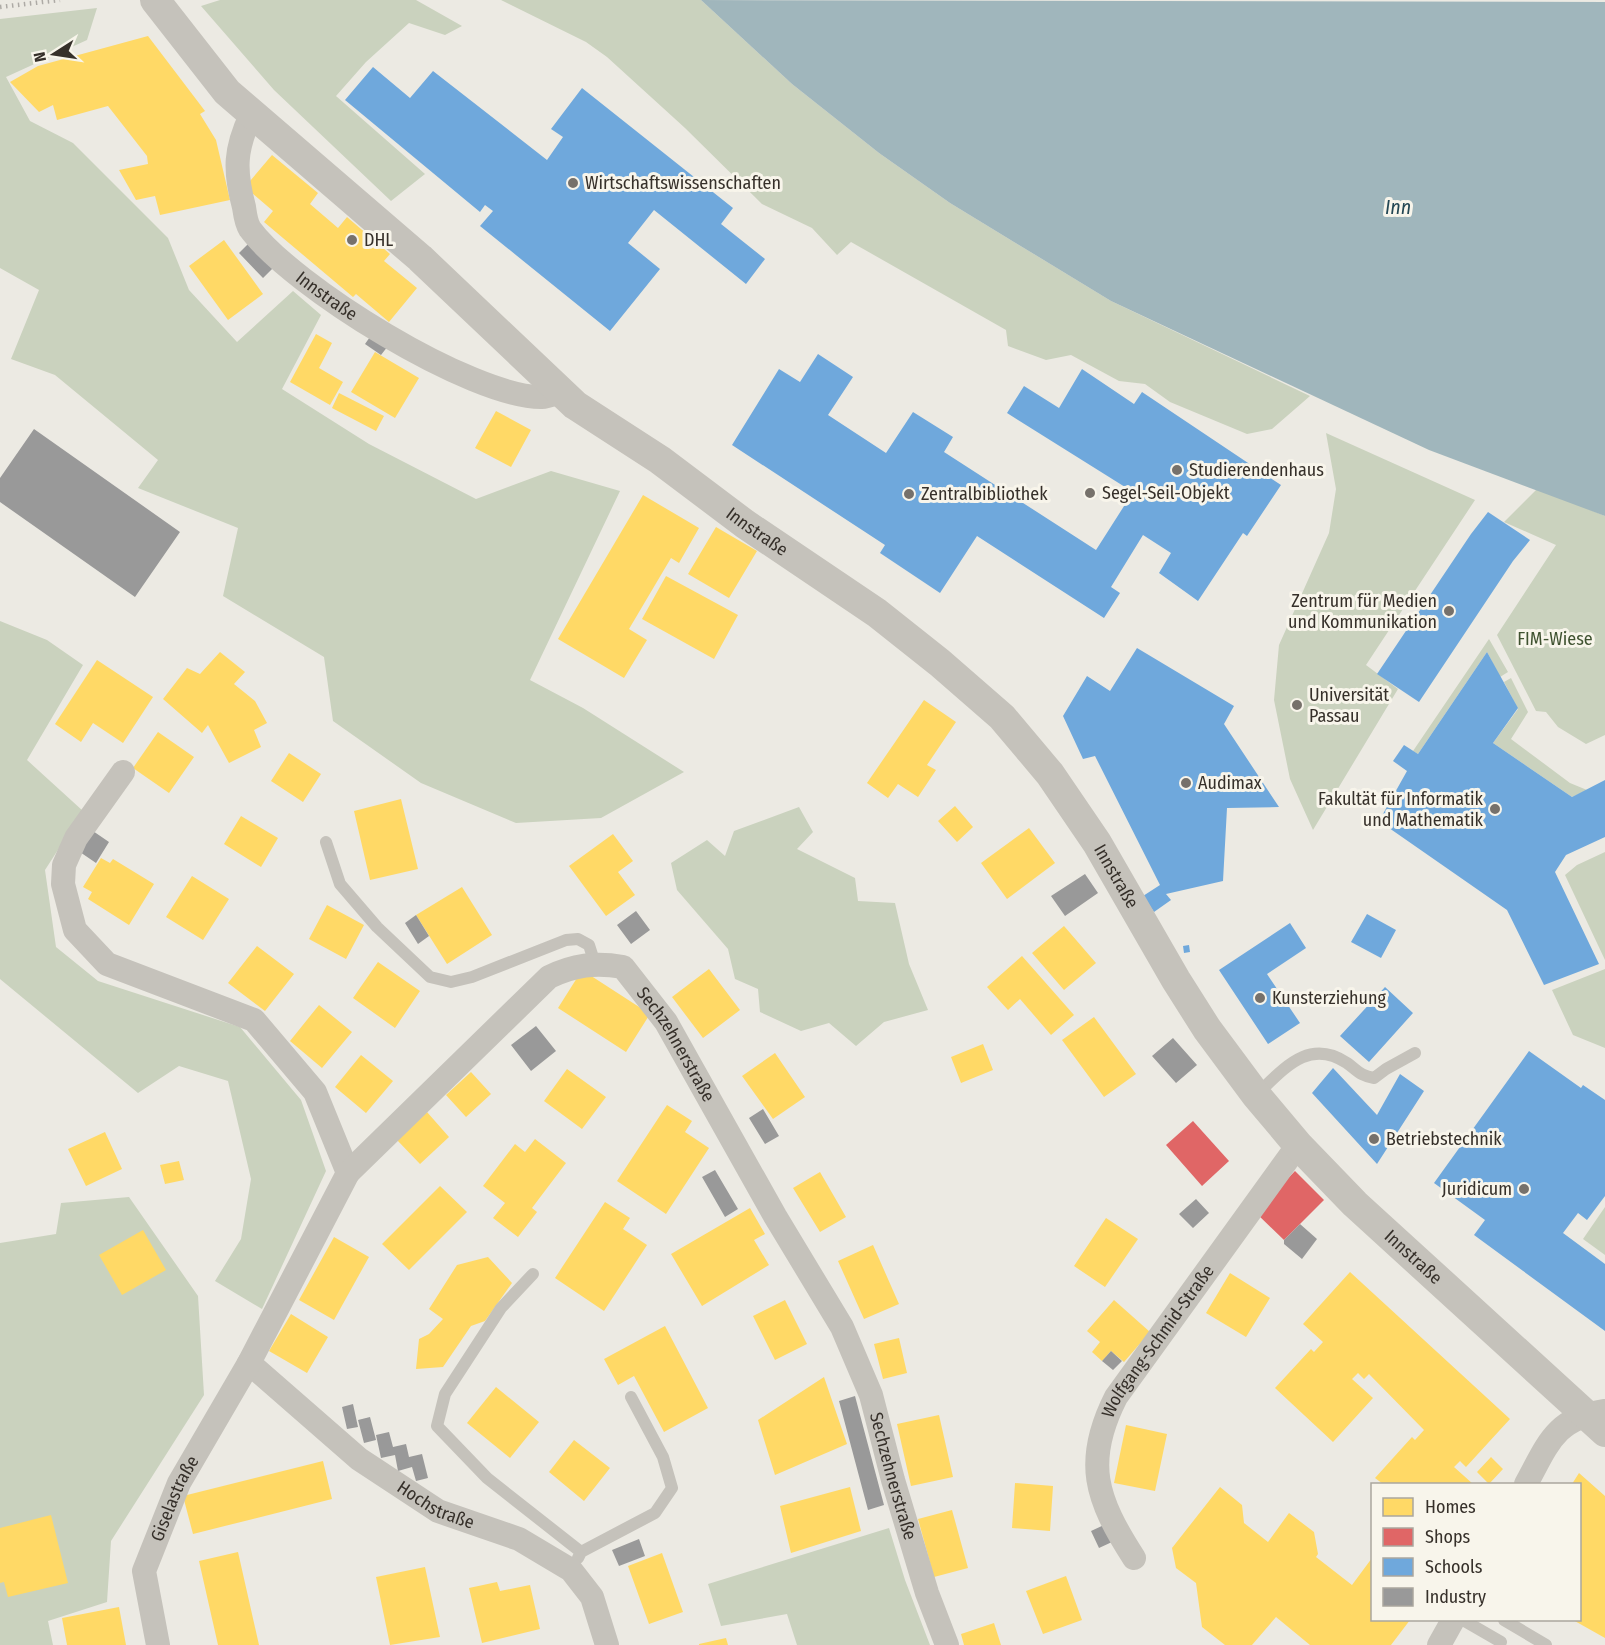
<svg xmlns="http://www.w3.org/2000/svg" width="1605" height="1645" font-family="'Fira Sans Condensed',sans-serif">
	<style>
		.green { fill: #cad2be }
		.water { fill: #a0b6bc }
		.homes { fill: #ffd966 }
		.shops { fill: #e06666 }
		.schools { fill: #6fa8dc }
		.industry { fill: #999 }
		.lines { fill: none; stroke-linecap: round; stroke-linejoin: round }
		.service { stroke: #c5c2bb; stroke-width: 12 }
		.minor { stroke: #c5c2bb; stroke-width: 24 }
		.tertiary { stroke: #c5c2bb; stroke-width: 30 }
		.rail { stroke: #adaaa5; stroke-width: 4.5; stroke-dasharray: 1.5 4.5; stroke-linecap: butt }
		.poi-dot { fill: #76716b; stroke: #f8f5eb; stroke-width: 2 }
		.labels { text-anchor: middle; stroke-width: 6; stroke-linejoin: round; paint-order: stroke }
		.poi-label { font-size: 18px; fill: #36302a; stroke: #f8f5eb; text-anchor: start }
		.street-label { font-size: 18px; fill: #36302a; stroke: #f8f5eb }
		.park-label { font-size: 18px; fill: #3f5230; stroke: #f8f5eb }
		.water-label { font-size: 20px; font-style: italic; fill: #234754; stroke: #f8f5eb }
	</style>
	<rect width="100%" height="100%" fill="#eceae3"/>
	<path class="green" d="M 220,0 L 416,0 L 462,26 L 445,35 L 409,23 L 366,62 L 336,96 L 425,174 L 391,201 L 274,90 L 201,6 Z
		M 501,0 L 701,0 L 792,84 L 879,153 L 950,203 L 1111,301 L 1310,396 L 1272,429 L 1247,434 L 1170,402 L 1145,384 L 1119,381 L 1071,355 L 1046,360 L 1008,346 L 1006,330 L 851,242 L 837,255 L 812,228 L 762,204 L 685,128 L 607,57 L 586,42 Z
		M 97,8 L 87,40 L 6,77 L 30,121 L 73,143 L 168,238 L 189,290 L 237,342 L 293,291 L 321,315 L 282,389 L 369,444 L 476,499 L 551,471 L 620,491 L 530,680 L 583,708 L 684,772 L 601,818 L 516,823 L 421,783 L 333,721 L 324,657 L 223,596 L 238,528 L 138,488 L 158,460 L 55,375 L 11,359 L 39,290 L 0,268 L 0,19 Z
		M 1326,433 L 1475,500 L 1366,665 L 1398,689 L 1313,830 L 1290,779 L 1274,700 L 1279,645 L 1329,533 L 1336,489 Z
		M 1538,488 L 1605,516 L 1605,735 L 1586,744 L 1558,727 L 1546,712 L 1536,711 L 1497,635 L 1556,545 L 1504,522 Z
		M 0,621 L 47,640 L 83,665 L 27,760 L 83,811 L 45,870 L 56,947 L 98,981 L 240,1027 L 301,1100 L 326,1171 L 262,1309 L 215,1281 L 241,1239 L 251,1179 L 228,1081 L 179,1066 L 138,1093 L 0,979 Z
		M 1489,639 L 1508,672 L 1500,677 L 1487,652 L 1418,754 L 1413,751 Z
		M 1511,678 L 1528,712 L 1511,739 L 1570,783 L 1587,790 L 1572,797 L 1493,743 L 1518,709 L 1504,682 Z
		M 799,807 L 813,832 L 797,849 L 855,878 L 858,901 L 895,903 L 909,964 L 928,1010 L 884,1022 L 856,1046 L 829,1023 L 801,1031 L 760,1012 L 758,989 L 735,979 L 728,949 L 677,890 L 671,863 L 707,840 L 725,856 L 734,831 Z
		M 1605,852 L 1605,960 L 1565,875 L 1577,865 Z
		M 1605,969 L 1605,1048 L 1573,1035 L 1552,990 Z
		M 129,1197 L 198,1296 L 204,1395 L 111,1541 L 107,1602 L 48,1621 L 53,1645 L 0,1645 L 0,1243 L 56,1234 L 61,1203 Z
		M 1605,1207 L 1605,1255 L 1583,1239 Z
		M 889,1528 L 905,1580 L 930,1645 L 797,1645 L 787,1614 L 721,1626 L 708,1584 Z"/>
	<path class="water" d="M 701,0 L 1605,2 L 1605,516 L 1429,450 L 1111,301 L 950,203 L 879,153 L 792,84 Z"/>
	<path class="homes" d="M 148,36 L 205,111 L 200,114 L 216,140 L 230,200 L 160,215 L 155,196 L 136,200 L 119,170 L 148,164 L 147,156 L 108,106 L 57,120 L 53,105 L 39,112 L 10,82 L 38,66 Z
		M 272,155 L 318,193 L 310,204 L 338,228 L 347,217 L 390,254 L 384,261 L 417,288 L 389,322 L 356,294 L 353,297 L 264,222 L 273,211 L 245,187 Z
		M 224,240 L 263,294 L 228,320 L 189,266 Z
		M 316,334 L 332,343 L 319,368 L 343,382 L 330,405 L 290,382 Z
		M 375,352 L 419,378 L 395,418 L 351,392 Z
		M 339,393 L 384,416 L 376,431 L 332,408 Z
		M 496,411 L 531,430 L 511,467 L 475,448 Z
		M 643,495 L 699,528 L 679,563 L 671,558 L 629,629 L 647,640 L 624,678 L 558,639 Z
		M 716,527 L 757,551 L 729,598 L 688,574 Z
		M 666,576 L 738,615 L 714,659 L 642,619 Z
		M 220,652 L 245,672 L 234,684 L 255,701 L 267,723 L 254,730 L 261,747 L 229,763 L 208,725 L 202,733 L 163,699 L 187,668 L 200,674 Z
		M 97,660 L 153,697 L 123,743 L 93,723 L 81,742 L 55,724 Z
		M 924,700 L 956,722 L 927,765 L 936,770 L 918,797 L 898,784 L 888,798 L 867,783 Z
		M 158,732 L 194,757 L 169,793 L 133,768 Z
		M 289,753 L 321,774 L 303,802 L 271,781 Z
		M 401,799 L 418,869 L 370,880 L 354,811 Z
		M 955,806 L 973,827 L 957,842 L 938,821 Z
		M 241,816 L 278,838 L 261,867 L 224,844 Z
		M 1029,828 L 1055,863 L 1007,899 L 981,863 Z
		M 613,834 L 633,861 L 618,872 L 635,895 L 606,916 L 569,866 Z
		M 101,858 L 110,863 L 113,859 L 154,884 L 129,925 L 88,899 L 92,892 L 83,887 Z
		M 192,876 L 229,899 L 203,940 L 166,917 Z
		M 462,887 L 492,935 L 447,964 L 416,915 Z
		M 327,905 L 364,925 L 346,959 L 309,939 Z
		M 1064,926 L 1096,963 L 1064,990 L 1032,953 Z
		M 257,946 L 294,974 L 265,1011 L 228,983 Z
		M 1022,956 L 1074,1015 L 1051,1035 L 1020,999 L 1008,1010 L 987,987 Z
		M 378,962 L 420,991 L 395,1028 L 353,998 Z
		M 709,969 L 740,1010 L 703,1038 L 672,997 Z
		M 582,970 L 650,1014 L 626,1052 L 558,1008 Z
		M 319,1005 L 352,1032 L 322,1068 L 290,1041 Z
		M 1094,1017 L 1136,1074 L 1104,1097 L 1062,1040 Z
		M 983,1044 L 993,1070 L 961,1083 L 951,1057 Z
		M 775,1053 L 805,1097 L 773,1119 L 742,1076 Z
		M 361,1055 L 393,1081 L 366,1113 L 335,1087 Z
		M 567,1069 L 606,1097 L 582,1129 L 544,1101 Z
		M 471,1072 L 491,1094 L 466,1117 L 446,1095 Z
		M 667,1105 L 692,1121 L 685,1132 L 709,1148 L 666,1214 L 617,1181 Z
		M 427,1112 L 449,1137 L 420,1164 L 397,1140 Z
		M 105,1132 L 122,1169 L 86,1186 L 68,1149 Z
		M 535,1139 L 566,1163 L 532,1208 L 537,1212 L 518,1237 L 493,1218 L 505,1203 L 483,1186 L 515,1144 L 525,1152 Z
		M 179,1161 L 184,1180 L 165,1184 L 160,1165 Z
		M 820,1172 L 846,1217 L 820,1232 L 793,1188 Z
		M 440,1186 L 467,1212 L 409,1270 L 382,1244 Z
		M 605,1202 L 630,1218 L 623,1229 L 647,1245 L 604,1311 L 555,1278 Z
		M 750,1208 L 765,1234 L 754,1240 L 769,1265 L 702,1306 L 671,1254 Z
		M 1106,1218 L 1138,1239 L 1105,1287 L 1074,1266 Z
		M 143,1230 L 166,1270 L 122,1295 L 99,1255 Z
		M 334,1237 L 369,1257 L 334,1320 L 299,1300 Z
		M 873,1245 L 899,1304 L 864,1319 L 838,1261 Z
		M 488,1257 L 512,1283 L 485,1321 L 471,1326 L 443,1367 L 416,1369 L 419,1339 L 429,1334 L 443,1319 L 429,1309 L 457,1265 Z
		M 1350,1272 L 1510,1419 L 1466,1467 L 1460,1461 L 1454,1467 L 1473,1484 L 1383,1484 L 1375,1478 L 1412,1437 L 1415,1440 L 1424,1430 L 1369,1374 L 1364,1379 L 1358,1373 L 1352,1379 L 1373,1398 L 1333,1442 L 1275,1388 L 1311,1349 L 1314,1352 L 1323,1342 L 1303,1324 Z
		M 1230,1273 L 1270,1298 L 1246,1337 L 1206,1313 Z
		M 785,1300 L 807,1344 L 775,1360 L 753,1316 Z
		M 1114,1300 L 1150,1332 L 1124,1362 L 1111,1351 L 1102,1361 L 1092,1352 L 1100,1342 L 1087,1331 Z
		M 291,1314 L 328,1337 L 307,1373 L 269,1351 Z
		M 665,1326 L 708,1408 L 664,1432 L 634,1376 L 618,1385 L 604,1359 Z
		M 899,1338 L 907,1373 L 883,1379 L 874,1344 Z
		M 824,1377 L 847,1444 L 775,1475 L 758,1420 Z
		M 496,1387 L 539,1422 L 510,1458 L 467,1423 Z
		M 939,1415 L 953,1477 L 911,1486 L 897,1424 Z
		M 1126,1425 L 1167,1434 L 1155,1491 L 1114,1483 Z
		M 574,1440 L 610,1468 L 584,1501 L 549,1472 Z
		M 1491,1457 L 1503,1469 L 1489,1484 L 1477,1472 Z
		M 323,1461 L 332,1499 L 193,1534 L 183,1496 Z
		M 1579,1473 L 1605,1496 L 1605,1638 L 1573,1620 L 1580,1620 L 1580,1484 L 1572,1484 Z
		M 1015,1483 L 1053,1486 L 1050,1531 L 1012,1528 Z
		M 850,1487 L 861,1531 L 791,1553 L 780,1506 Z
		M 1220,1487 L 1242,1505 L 1244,1523 L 1268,1542 L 1289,1513 L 1314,1532 L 1318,1554 L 1316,1557 L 1352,1585 L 1372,1558 L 1372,1620 L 1410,1620 L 1391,1645 L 1310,1645 L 1276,1617 L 1252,1645 L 1225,1645 L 1202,1627 L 1196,1583 L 1176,1568 L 1172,1548 Z
		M 952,1510 L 968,1568 L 934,1577 L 918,1519 Z
		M 51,1515 L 68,1583 L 8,1597 L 4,1582 L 0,1583 L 0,1528 Z
		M 238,1552 L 259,1645 L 218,1645 L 199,1561 Z
		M 662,1553 L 683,1612 L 649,1624 L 628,1566 Z
		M 425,1567 L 440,1637 L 390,1645 L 376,1577 Z
		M 1066,1576 L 1082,1620 L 1043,1634 L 1026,1591 Z
		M 497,1582 L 500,1591 L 530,1585 L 540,1629 L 482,1643 L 469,1588 Z
		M 119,1607 L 126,1645 L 67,1645 L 62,1618 Z
		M 994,1623 L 1001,1645 L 964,1645 L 961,1634 Z
		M 726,1638 L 728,1645 L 699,1645 L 699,1644 Z"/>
	<path class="shops" d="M 1193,1121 L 1229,1161 L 1202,1186 L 1166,1145 Z
		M 1295,1171 L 1324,1200 L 1284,1240 L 1255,1212 Z"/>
	<path class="schools" d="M 373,67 L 410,98 L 433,71 L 547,160 L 563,137 L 551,129 L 582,88 L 733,208 L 721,224 L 765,259 L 746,284 L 654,210 L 628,243 L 660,269 L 610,331 L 480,226 L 493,211 L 485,205 L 480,212 L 345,100 Z
		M 818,354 L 853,377 L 828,415 L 886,453 L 913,412 L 953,437 L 944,452 L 1096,550 L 1133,492 L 1007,413 L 1024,386 L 1059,408 L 1082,369 L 1134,404 L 1142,392 L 1281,485 L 1247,536 L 1243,533 L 1198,601 L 1159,573 L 1171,553 L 1143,535 L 1111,587 L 1120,593 L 1104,618 L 977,536 L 940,593 L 880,553 L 885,545 L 732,445 L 779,369 L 800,382 Z
		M 1488,512 L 1530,540 L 1513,561 L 1419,702 L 1377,674 L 1471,534 Z
		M 1137,648 L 1234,706 L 1224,724 L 1279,807 L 1227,808 L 1223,881 L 1166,894 L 1171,900 L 1154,912 L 1143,896 L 1160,885 L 1095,756 L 1083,759 L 1063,716 L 1087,676 L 1110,691 Z
		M 1487,652 L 1518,708 L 1493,743 L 1572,797 L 1605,780 L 1605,837 L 1566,855 L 1555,872 L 1599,964 L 1544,985 L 1507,910 L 1379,821 L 1407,771 L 1393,761 L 1404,745 L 1418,754 Z
		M 1367,914 L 1396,930 L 1381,958 L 1351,942 Z
		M 1290,923 L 1306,948 L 1267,974 L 1300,1023 L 1268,1044 L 1219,970 Z
		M 1189,945 L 1190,952 L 1184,953 L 1183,946 Z
		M 1385,987 L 1413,1013 L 1369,1062 L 1340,1036 Z
		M 1529,1051 L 1581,1088 L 1583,1085 L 1605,1100 L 1605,1196 L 1587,1220 L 1578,1213 L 1563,1233 L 1605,1264 L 1605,1331 L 1474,1235 L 1485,1220 L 1434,1183 Z
		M 1333,1068 L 1377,1115 L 1400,1074 L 1424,1091 L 1377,1164 L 1312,1093 Z"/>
	<path class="industry" d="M 249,243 L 273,268 L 263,278 L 239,253 Z
		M 372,334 L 388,346 L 381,355 L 365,344 Z
		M 34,429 L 180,532 L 135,597 L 0,502 L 0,478 Z
		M 90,829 L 109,842 L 96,863 L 77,850 Z
		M 1085,874 L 1098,893 L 1065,916 L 1051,896 Z
		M 636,911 L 650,930 L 631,944 L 617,925 Z
		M 416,915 L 429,936 L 418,944 L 405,923 Z
		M 536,1026 L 556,1051 L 531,1071 L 511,1045 Z
		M 1173,1038 L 1197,1065 L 1176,1083 L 1152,1056 Z
		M 763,1109 L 779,1136 L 765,1144 L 749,1118 Z
		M 715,1170 L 738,1209 L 725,1217 L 702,1177 Z
		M 1196,1199 L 1209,1213 L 1193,1228 L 1179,1214 Z
		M 1300,1224 L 1317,1239 L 1302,1259 L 1284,1244 L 1284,1240 Z
		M 1111,1351 L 1122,1361 L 1113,1370 L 1102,1361 Z
		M 855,1396 L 884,1505 L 868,1510 L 839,1401 Z
		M 353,1404 L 358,1427 L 347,1429 L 342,1407 Z
		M 370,1417 L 376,1440 L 364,1443 L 358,1420 Z
		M 389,1432 L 393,1447 L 406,1444 L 409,1457 L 422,1454 L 428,1478 L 416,1481 L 412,1467 L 398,1471 L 395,1455 L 381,1458 L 376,1435 Z
		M 1104,1525 L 1112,1542 L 1099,1548 L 1091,1531 Z
		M 639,1539 L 645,1556 L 619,1566 L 612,1550 Z"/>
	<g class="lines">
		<path class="service" d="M 326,842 L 340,884 L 377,927 L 430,977 L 451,982 L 472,977 L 566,940 L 578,939 L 589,945 L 595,964
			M 1256,1095 C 1283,1070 1308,1037 1347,1063 C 1357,1070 1360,1076 1374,1078 L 1386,1069 L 1415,1053
			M 533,1274 L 501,1308 L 445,1394 L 437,1426 L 487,1478 L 581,1552
			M 578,1558 L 581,1552 L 655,1513 L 672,1488 L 663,1457 L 631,1397
			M 1463,1620 L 1501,1642
			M 1504,1620 L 1546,1645"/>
		<g class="minor">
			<path id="s1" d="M 251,115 C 235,149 234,170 244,207 C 245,214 246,223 250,229 C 292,286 472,398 542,397 C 548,397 554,394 560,392"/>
			<path d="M 123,772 L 76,838 L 64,865 L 63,884 L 75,930 L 107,964 L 254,1020 L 315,1092 L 348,1173"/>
			<path id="s2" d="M 249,1363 L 359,1459 L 438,1511 L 519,1539 L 571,1570 L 592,1597 L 607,1645"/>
			<path d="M 1526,1484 C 1548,1444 1555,1418 1605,1411"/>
			<path id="s3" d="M 1134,1558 C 1096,1499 1083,1462 1116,1397 L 1298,1145"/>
			<path id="s4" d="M 158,1645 L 144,1571 L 179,1483 L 249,1363 L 348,1173 L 549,977 C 574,965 595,962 623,967 L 666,1022 L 775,1216 L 842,1327 L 871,1395 L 893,1480 L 927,1593 L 947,1645"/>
			<path d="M 1439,1645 L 1453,1620"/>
		</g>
		<path class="tertiary" id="s5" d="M 155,0 L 227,92 L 420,258 L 575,405 L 660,460 L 745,524 L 877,613 L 940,663 L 1002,717 L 1050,774 L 1097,843 L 1176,980 L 1207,1029 L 1256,1095 L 1298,1145 L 1355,1204 L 1605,1432"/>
		<path class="rail" d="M 0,7 L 60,0"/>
	</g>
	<g class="poi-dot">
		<circle cx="573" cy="183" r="6"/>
		<circle cx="352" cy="240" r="6"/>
		<circle cx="1177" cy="470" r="6"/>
		<circle cx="1090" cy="493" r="6"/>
		<circle cx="909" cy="494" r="6"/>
		<circle cx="1449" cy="611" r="6"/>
		<circle cx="1297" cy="705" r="6"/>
		<circle cx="1186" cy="783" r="6"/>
		<circle cx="1495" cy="809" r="6"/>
		<circle cx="1260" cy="998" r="6"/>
		<circle cx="1374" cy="1139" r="6"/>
		<circle cx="1524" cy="1189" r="6"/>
	</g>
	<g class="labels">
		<g class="poi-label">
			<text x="585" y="189">Wirtschaftswissenschaften</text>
			<text x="364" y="246">DHL</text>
			<text x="1189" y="476">Studierendenhaus</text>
			<text x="1102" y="499">Segel-Seil-Objekt</text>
			<text x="921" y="500">Zentralbibliothek</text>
			<text x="1437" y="607" text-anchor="end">Zentrum für Medien<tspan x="1437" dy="21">und Kommunikation</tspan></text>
			<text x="1309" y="701">Universität<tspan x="1309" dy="21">Passau</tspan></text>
			<text x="1198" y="789">Audimax</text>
			<text x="1483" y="805" text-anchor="end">Fakultät für Informatik<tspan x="1483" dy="21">und Mathematik</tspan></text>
			<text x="1272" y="1004">Kunsterziehung</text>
			<text x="1386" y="1145">Betriebstechnik</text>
			<text x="1512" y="1195" text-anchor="end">Juridicum</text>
		</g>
		<g class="street-label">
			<text dy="6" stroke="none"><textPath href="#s1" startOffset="220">Innstraße</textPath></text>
			<text dy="6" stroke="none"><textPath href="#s5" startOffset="807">Innstraße</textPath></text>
			<text dy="6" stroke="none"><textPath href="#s5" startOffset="1311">Innstraße</textPath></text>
			<text dy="6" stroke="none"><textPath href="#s4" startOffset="974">Sechzehnerstraße</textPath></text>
			<text dy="6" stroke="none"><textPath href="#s5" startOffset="1797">Innstraße</textPath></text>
			<text dy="6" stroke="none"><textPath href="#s3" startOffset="242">Wolfgang-Schmid-Straße</textPath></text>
			<text dy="6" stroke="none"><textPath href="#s4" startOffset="1460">Sechzehnerstraße</textPath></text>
			<text dy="6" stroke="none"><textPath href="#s4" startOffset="154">Giselastraße</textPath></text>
			<text dy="6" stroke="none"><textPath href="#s2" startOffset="236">Hochstraße</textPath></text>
		</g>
		<g class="park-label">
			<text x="1555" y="645">FIM-Wiese</text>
		</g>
		<g class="water-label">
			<text x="1398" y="214">Inn</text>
		</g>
	</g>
	<rect x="1371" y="1483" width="210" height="138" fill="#f8f5eb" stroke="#aaa69e" stroke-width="1.5"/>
	<rect x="1383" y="1498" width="30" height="18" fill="#ffd966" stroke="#aaa69e" stroke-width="1.5"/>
	<text x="1425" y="1513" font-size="18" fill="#36302a">Homes</text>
	<rect x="1383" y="1528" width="30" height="18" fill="#e06666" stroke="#aaa69e" stroke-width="1.5"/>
	<text x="1425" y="1543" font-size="18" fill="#36302a">Shops</text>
	<rect x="1383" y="1558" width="30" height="18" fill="#6fa8dc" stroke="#aaa69e" stroke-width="1.5"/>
	<text x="1425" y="1573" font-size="18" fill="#36302a">Schools</text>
	<rect x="1383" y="1588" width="30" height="18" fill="#999999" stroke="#aaa69e" stroke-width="1.5"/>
	<text x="1425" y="1603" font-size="18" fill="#36302a">Industry</text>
	<g transform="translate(54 54) rotate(258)" stroke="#f8f5eb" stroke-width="4.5" paint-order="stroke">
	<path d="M0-4.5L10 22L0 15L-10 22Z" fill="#36302a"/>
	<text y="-9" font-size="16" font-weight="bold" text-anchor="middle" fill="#36302a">N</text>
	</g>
</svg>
